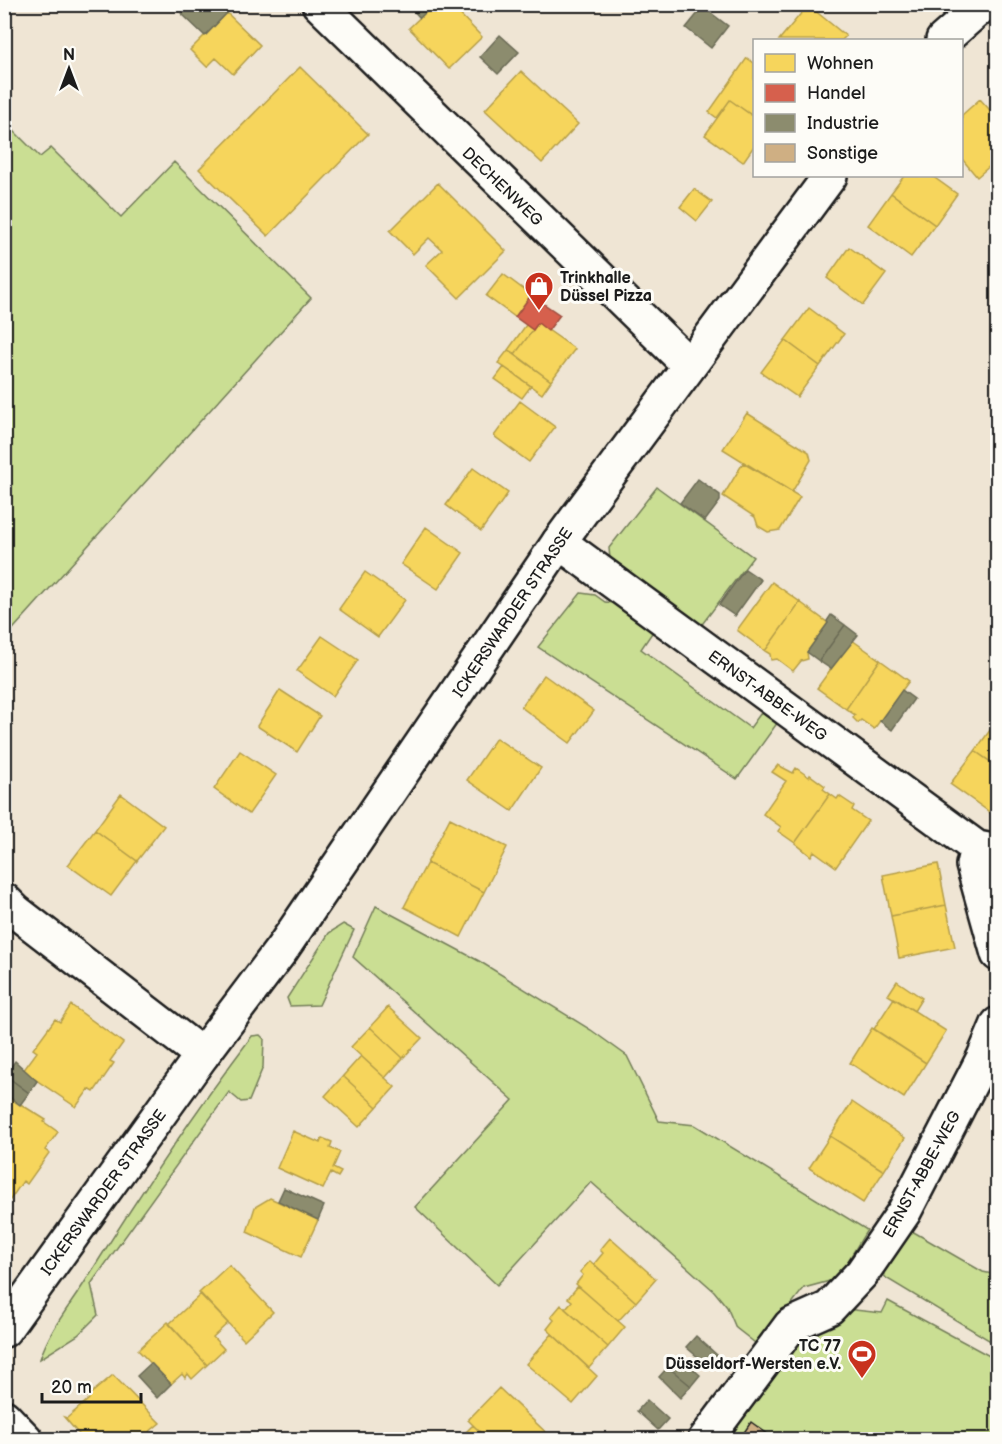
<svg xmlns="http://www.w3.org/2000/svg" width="1002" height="1444" font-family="'Balsamiq Sans',sans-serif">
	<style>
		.green { fill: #cade93; stroke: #737d58; stroke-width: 1.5 }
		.homes { fill: #f6d55c; stroke: #b59e49; stroke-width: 1.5 }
		.shops { fill: #d6604d; stroke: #9e4c3e; stroke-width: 1.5 }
		.industry { fill: #8c8c6e; stroke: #6a6a55; stroke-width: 1.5 }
		.building { fill: #cfaf83; stroke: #1c1c1c; stroke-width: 1.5 }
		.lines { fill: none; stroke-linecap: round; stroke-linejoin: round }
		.minor-casing { stroke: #1c1c1c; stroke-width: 38 }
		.major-casing { stroke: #1c1c1c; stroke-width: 38 }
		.minor { stroke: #fdfcf7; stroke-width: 33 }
		.major { stroke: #fdfcf7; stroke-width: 33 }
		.labels { text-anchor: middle; stroke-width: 6; stroke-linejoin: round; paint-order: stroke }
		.street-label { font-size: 16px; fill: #1c1c1c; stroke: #fdfcf7 }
		.poi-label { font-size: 16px; font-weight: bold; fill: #1c1c1c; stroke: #fdfcf7; text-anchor: start }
	</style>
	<rect width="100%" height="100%" fill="#efe5d4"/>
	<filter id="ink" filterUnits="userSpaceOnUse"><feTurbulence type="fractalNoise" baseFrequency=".0167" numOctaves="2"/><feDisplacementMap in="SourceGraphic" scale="12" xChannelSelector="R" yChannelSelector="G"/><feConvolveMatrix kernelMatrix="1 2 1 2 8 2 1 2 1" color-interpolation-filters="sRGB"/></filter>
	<g filter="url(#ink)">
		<path class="green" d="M 5,122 L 40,157 L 51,148 L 121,217 L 174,162 L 311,298 L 5,638 Z
			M 657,487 L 753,557 L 700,627 L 618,569 L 610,559 L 609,548 Z
			M 581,593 L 595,595 L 605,602 L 621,604 L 656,627 L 641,649 L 750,728 L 766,706 L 783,715 L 737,779 L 538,647 Z
			M 376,906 L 479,961 L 591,1030 L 627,1056 L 659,1121 L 695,1125 L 867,1230 L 837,1279 L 804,1288 L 759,1346 L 736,1328 L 727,1307 L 714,1291 L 591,1182 L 497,1285 L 415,1207 L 513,1100 L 353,957 Z
			M 343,924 L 354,930 L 319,1005 L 290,1006 L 287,998 L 329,933 Z
			M 260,1035 L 264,1039 L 263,1067 L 249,1101 L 241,1102 L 229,1092 L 91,1284 L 98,1315 L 78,1335 L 40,1359 C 50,1328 71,1305 88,1277 C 139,1195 193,1114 252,1036 Z
			M 905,1227 L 983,1272 L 997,1275 L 997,1345 L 886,1278 L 880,1269 Z
			M 888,1301 L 997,1360 L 997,1439 L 711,1440 L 794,1328 L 836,1308 L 882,1313 Z"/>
		<path class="homes" d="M 434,4 L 450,4 L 482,37 L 449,69 L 409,28 Z
			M 808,5 L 846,36 L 842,40 L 779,40 Z
			M 227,13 L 260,45 L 233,74 L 216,58 L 207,67 L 190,50 Z
			M 747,58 L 754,63 L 754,117 L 730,100 L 717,118 L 709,112 Z
			M 300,67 L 368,134 L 268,236 L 199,169 Z
			M 521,71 L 578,124 L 542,163 L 485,110 Z
			M 980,99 L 998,119 L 998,159 L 977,177 L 962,159 L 962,115 Z
			M 730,100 L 754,117 L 754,146 L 743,162 L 705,135 Z
			M 904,176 L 932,176 L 957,194 L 935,225 L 891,193 Z
			M 438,183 L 506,251 L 459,298 L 426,265 L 442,250 L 429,238 L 413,254 L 390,231 Z
			M 694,189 L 712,202 L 697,221 L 680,207 Z
			M 891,193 L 935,225 L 911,257 L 868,225 Z
			M 849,247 L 886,274 L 863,305 L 827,278 Z
			M 503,274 L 531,295 L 515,317 L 486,296 Z
			M 809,308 L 844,334 L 820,366 L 785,340 Z
			M 538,323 L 575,349 L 551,381 L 515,354 Z
			M 526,325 L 533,330 L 515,354 L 508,350 Z
			M 785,340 L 820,366 L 797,397 L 761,372 Z
			M 508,350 L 551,381 L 542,394 L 498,363 Z
			M 504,367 L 531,386 L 522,398 L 495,379 Z
			M 520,401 L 555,427 L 529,462 L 494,436 Z
			M 747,413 L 809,452 L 811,460 L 792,492 L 723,449 Z
			M 743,463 L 800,497 L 780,530 L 768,532 L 758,526 L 755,517 L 723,496 Z
			M 473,468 L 508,493 L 481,531 L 446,505 Z
			M 426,527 L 463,553 L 438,589 L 401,564 Z
			M 365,572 L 405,600 L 378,637 L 339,609 Z
			M 772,582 L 800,602 L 765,651 L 737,630 Z
			M 800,602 L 828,623 L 807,652 L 808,659 L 801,661 L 793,671 L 777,659 L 771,660 L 770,654 L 765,651 Z
			M 322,636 L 358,660 L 333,696 L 297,671 Z
			M 852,640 L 880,660 L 846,709 L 817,688 Z
			M 880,660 L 909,681 L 874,729 L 861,720 L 858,723 L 853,718 L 855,715 L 846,709 Z
			M 544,675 L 594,711 L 570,743 L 521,707 Z
			M 280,690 L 320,716 L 297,752 L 257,726 Z
			M 998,719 L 998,767 L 975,751 Z
			M 496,738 L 541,768 L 512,811 L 467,780 Z
			M 240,751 L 276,775 L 249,814 L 214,789 Z
			M 975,751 L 998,767 L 998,818 L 950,784 Z
			M 778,765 L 793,773 L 796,768 L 809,777 L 810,775 L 825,786 L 823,789 L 830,794 L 795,843 L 778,831 L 781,827 L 763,814 L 786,781 L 772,772 Z
			M 121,794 L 164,826 L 137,861 L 95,830 Z
			M 830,794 L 837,799 L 839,796 L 854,806 L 852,810 L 868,821 L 836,867 L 814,851 L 811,856 L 795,843 Z
			M 450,818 L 507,847 L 484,892 L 427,863 Z
			M 95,830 L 137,861 L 111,896 L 68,865 Z
			M 427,863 L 484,892 L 461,937 L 404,907 Z
			M 938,864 L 946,905 L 891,916 L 883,875 Z
			M 946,905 L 955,947 L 899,958 L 891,916 Z
			M 897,981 L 922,998 L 914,1011 L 888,995 Z
			M 894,998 L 946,1031 L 926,1063 L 874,1029 Z
			M 71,1005 L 123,1043 L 110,1061 L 114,1063 L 94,1092 L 89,1089 L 76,1107 L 23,1071 L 37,1052 L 33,1049 L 55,1019 L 60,1022 Z
			M 388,1007 L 422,1038 L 403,1058 L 370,1027 Z
			M 370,1027 L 403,1058 L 385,1078 L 351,1047 Z
			M 872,1028 L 926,1063 L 904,1098 L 850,1063 Z
			M 361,1056 L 395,1087 L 377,1107 L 343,1076 Z
			M 343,1076 L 377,1107 L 359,1127 L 325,1096 Z
			M 6,1095 L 46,1120 L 44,1122 L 58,1132 L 45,1150 L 49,1153 L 27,1184 L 23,1181 L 10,1200 L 4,1196 Z
			M 852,1102 L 905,1138 L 884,1171 L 830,1136 Z
			M 293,1131 L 320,1143 L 322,1138 L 332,1142 L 330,1148 L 340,1152 L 333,1168 L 341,1172 L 338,1177 L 331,1173 L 323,1189 L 277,1168 Z
			M 830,1136 L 884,1171 L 863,1203 L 809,1168 Z
			M 270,1198 L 318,1220 L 301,1257 L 247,1232 L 255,1207 Z
			M 610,1238 L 656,1279 L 636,1302 L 594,1264 L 603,1253 L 600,1250 Z
			M 590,1261 L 636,1302 L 618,1321 L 576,1284 L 583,1275 L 580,1272 Z
			M 229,1265 L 273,1312 L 244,1340 L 199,1293 Z
			M 578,1286 L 625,1327 L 608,1347 L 565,1309 L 572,1301 L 568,1298 Z
			M 201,1294 L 228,1323 L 213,1337 L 224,1349 L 207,1365 L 169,1324 Z
			M 561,1305 L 608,1347 L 589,1368 L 547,1329 L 554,1320 L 551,1317 Z
			M 168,1322 L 207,1365 L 192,1379 L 188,1374 L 185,1378 L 182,1374 L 171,1384 L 138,1350 Z
			M 552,1334 L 597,1376 L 573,1404 L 526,1364 Z
			M 113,1375 L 160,1423 L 143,1437 L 144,1440 L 84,1440 L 64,1417 L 67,1418 L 89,1399 L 88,1396 Z
			M 499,1388 L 554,1440 L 488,1440 L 468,1420 Z
			M 473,1425 L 488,1440 L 458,1440 Z"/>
		<path class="shops" d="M 531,295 L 560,315 L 548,331 L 538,323 L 533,330 L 515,317 Z"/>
		<path class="industry" d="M 192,4 L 218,4 L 227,13 L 205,36 L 182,14 Z
			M 413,4 L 434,4 L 420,18 L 410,7 Z
			M 703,7 L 728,26 L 711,48 L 686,28 Z
			M 500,35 L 519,52 L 498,74 L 480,57 Z
			M 698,479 L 720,495 L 720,501 L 705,521 L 680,503 Z
			M 745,569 L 761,580 L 735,616 L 719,605 Z
			M 831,615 L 845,625 L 819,661 L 807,652 L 828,623 L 827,621 Z
			M 845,625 L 858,635 L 831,669 L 819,661 Z
			M 902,690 L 914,699 L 892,730 L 880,721 Z
			M 15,1061 L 37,1081 L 29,1093 L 5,1075 Z
			M 5,1075 L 29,1093 L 20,1105 L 6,1095 L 4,1097 Z
			M 284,1188 L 324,1206 L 318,1220 L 278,1201 Z
			M 696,1336 L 717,1355 L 707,1365 L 686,1347 Z
			M 678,1356 L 700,1375 L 691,1386 L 668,1367 Z
			M 151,1363 L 171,1384 L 157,1398 L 137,1376 Z
			M 668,1367 L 691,1386 L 680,1398 L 659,1377 Z
			M 647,1400 L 668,1419 L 658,1430 L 637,1411 Z"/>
		<path class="building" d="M 751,1422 L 776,1440 L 739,1440 Z"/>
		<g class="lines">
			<g class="minor-casing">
				<path id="minor" d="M 319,4 L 689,365
					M 559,542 L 977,848
					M 998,852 L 977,848 L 973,865 L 998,954
					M 4,900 L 15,911 L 202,1055
					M 4,1417 L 26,1440
					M 705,1440 L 791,1325 L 829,1308 L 862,1273 L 904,1212 L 984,1057 L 998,1024"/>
			</g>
			<g class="major-casing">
				<path id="major" d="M 943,40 L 984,4
					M 4,1330 L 202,1055 L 282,949 L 559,542 L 830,176"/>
			</g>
			<use href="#minor" class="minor"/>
			<use href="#major" class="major"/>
		</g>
	</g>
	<defs>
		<g id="shop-pin" transform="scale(1.5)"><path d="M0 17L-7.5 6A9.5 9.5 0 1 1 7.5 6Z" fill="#c8321e" stroke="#fdfcf7"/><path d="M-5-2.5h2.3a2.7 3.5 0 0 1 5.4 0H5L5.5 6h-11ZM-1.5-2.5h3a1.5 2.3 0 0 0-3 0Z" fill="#fff"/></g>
		<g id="stadium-pin" transform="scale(1.5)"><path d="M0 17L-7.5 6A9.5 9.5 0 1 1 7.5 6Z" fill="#c8321e" stroke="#fdfcf7"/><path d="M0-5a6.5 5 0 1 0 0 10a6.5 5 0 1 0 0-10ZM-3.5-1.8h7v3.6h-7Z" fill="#fff"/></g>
	</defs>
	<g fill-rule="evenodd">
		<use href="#shop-pin" x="539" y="286"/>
		<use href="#stadium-pin" x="862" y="1354"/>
	</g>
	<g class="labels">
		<g class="street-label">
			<text transform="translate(503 186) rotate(44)" y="6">DECHENWEG</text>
			<text transform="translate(512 612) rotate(-56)" y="6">ICKERSWARDER STRASSE</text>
			<text transform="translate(768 695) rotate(36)" y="6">ERNST-ABBE-WEG</text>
			<text transform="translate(921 1174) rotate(-61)" y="6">ERNST-ABBE-WEG</text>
			<text transform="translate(103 1192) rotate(-54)" y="6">ICKERSWARDER STRASSE</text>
		</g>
		<g class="poi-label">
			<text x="560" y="283">Trinkhalle<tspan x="560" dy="18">Düssel Pizza</tspan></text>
			<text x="841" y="1351" text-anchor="end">TC 77<tspan x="841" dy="18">Düsseldorf-Wersten e.V.</tspan></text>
		</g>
	</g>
	<rect width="1002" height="1444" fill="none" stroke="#fdfcf7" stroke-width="24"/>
	<rect x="12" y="12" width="978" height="1420" fill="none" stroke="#1c1c1c" stroke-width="2" filter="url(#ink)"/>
	<rect x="753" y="39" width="210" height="138" fill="#fdfcf7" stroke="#a3a29f" stroke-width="1.5"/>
	<rect x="765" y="54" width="30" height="18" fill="#f6d55c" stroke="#a3a29f" stroke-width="1.5"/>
	<text x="807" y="69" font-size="18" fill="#1c1c1c">Wohnen</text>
	<rect x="765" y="84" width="30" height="18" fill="#d6604d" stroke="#a3a29f" stroke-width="1.5"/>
	<text x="807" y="99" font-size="18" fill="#1c1c1c">Handel</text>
	<rect x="765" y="114" width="30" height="18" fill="#8c8c6e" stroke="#a3a29f" stroke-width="1.5"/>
	<text x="807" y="129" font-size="18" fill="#1c1c1c">Industrie</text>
	<rect x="765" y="144" width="30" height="18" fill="#cfaf83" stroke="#a3a29f" stroke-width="1.5"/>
	<text x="807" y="159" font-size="18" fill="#1c1c1c">Sonstige</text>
	<g transform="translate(69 69)" stroke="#fdfcf7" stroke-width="4.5" paint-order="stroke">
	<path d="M0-4.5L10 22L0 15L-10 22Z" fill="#1c1c1c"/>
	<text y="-9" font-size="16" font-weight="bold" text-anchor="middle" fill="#1c1c1c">N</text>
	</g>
	<path d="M42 1393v9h99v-9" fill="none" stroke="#1c1c1c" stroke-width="3"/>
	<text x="51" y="1393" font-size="18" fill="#1c1c1c" stroke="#fdfcf7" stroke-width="4.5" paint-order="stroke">20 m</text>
</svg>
